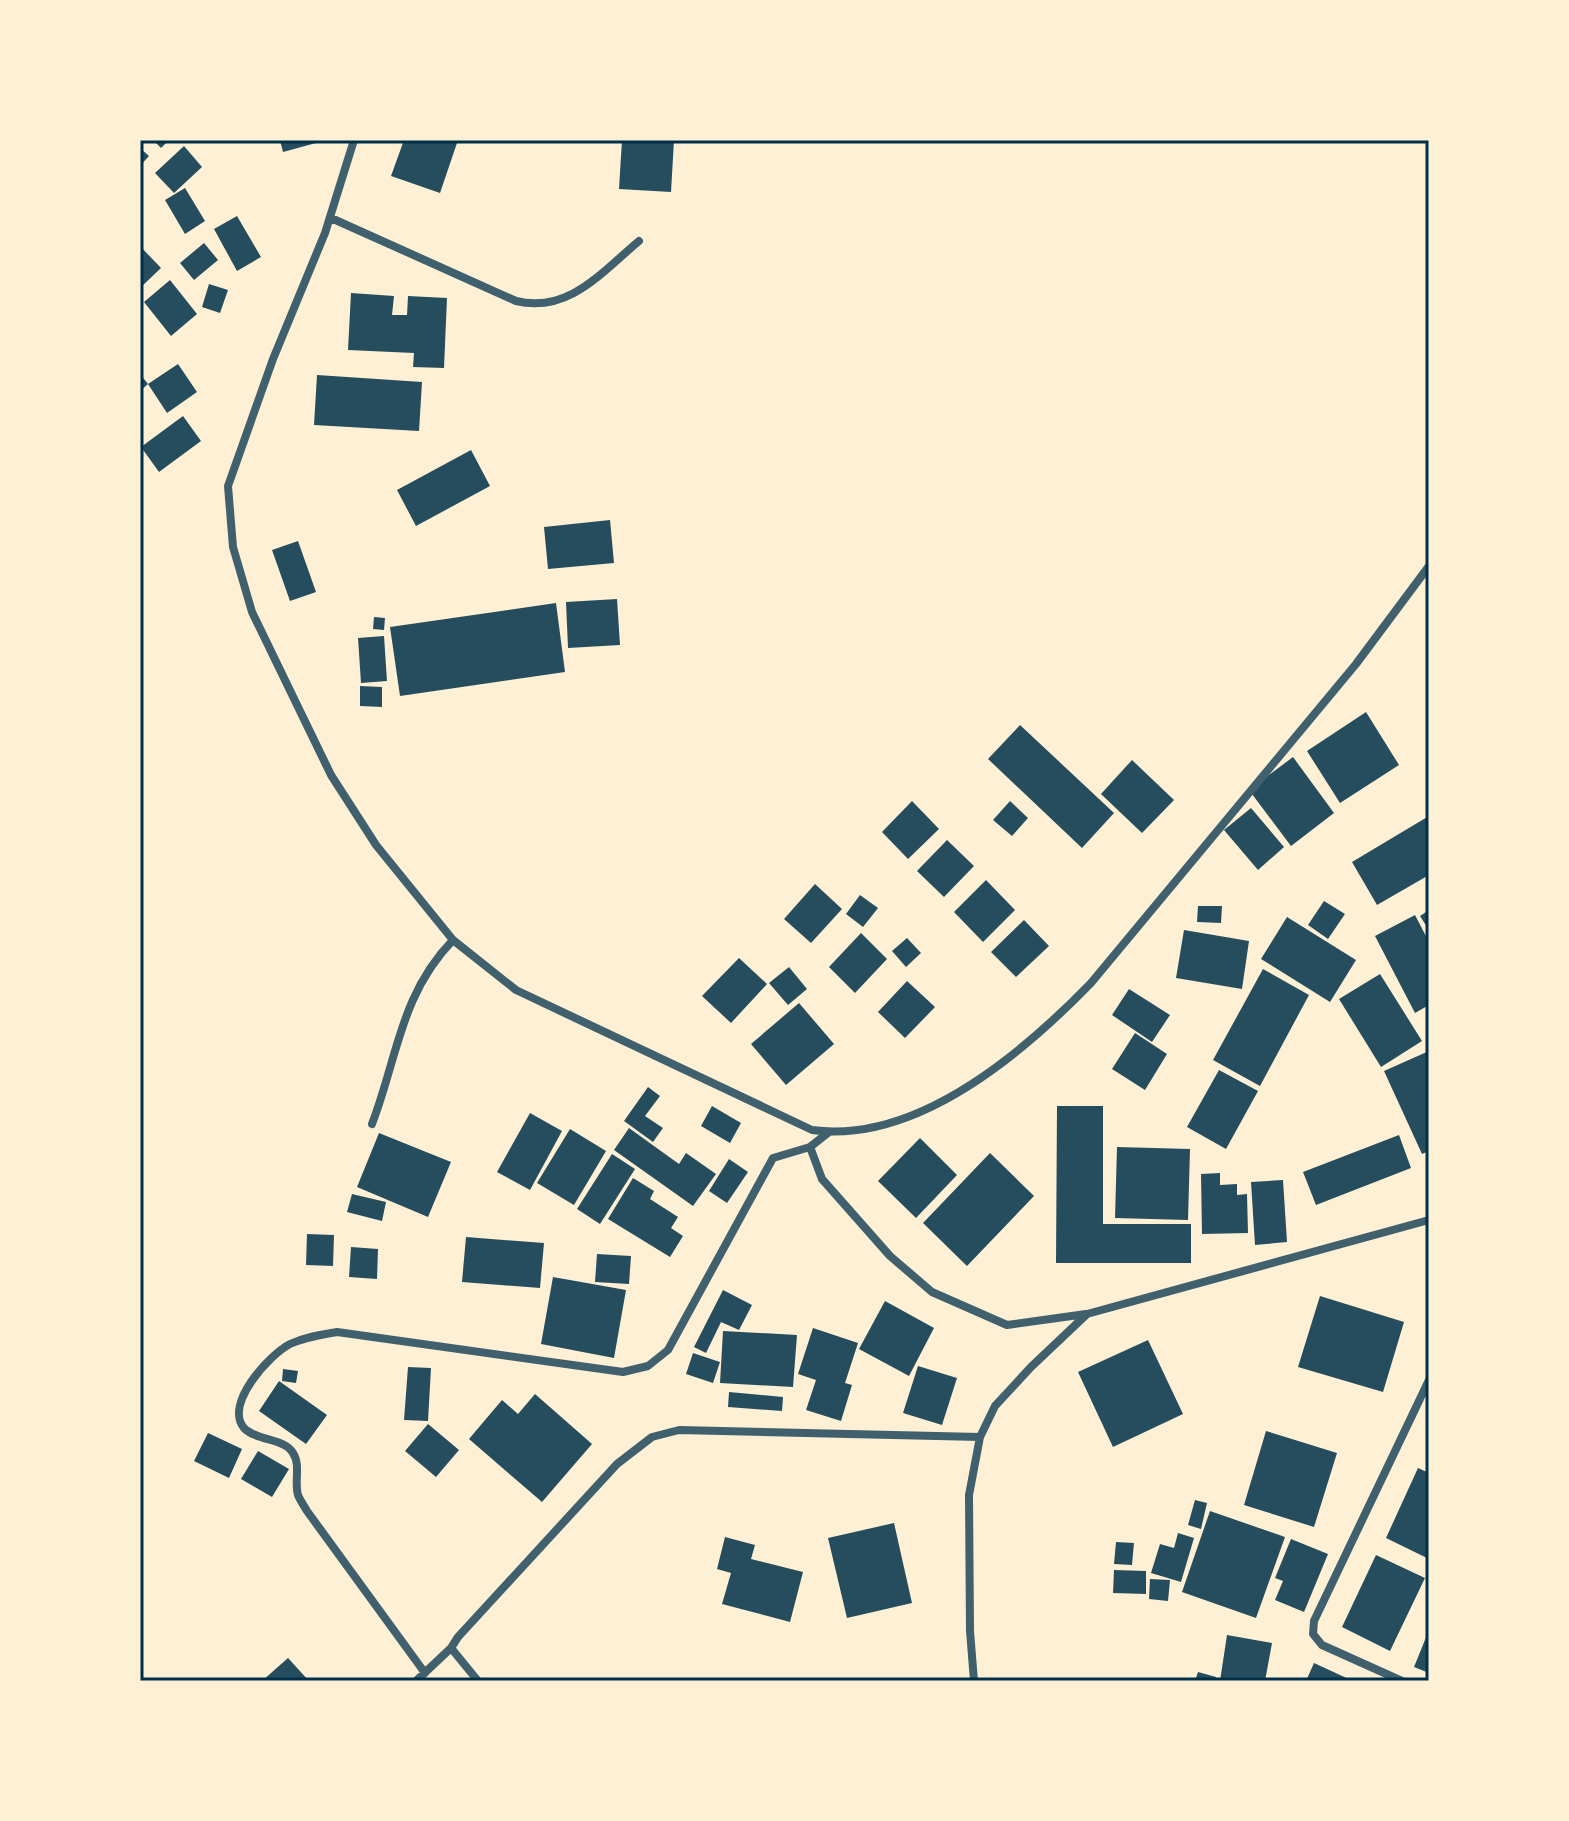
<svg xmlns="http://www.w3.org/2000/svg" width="1569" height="1821" font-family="Karla,sans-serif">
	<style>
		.building { fill: #264d5e }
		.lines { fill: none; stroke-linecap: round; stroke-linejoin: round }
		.minor { stroke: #3f606c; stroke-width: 8 }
		.neatline { fill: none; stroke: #003049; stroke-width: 3 }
	</style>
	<rect width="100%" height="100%" fill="#fdf0d5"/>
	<path class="building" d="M 153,140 L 169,140 L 161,148 Z
		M 280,140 L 316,140 L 316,143 L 283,152 Z
		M 404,140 L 458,140 L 440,193 L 391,176 Z
		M 622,140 L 674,140 L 671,192 L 619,189 Z
		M 184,146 L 202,167 L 174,193 L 155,173 Z
		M 140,148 L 149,156 L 140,166 Z
		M 185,188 L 205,221 L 185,234 L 165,200 Z
		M 237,216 L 261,257 L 237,271 L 214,229 Z
		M 204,243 L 218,260 L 194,280 L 180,263 Z
		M 140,246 L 161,268 L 140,288 Z
		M 170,280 L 197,314 L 171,336 L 144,302 Z
		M 209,284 L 228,290 L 220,313 L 202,307 Z
		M 351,293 L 394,296 L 392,315 L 407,315 L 408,296 L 447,298 L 444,368 L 413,367 L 414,353 L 348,350 Z
		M 178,364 L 197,392 L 167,413 L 148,384 Z
		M 140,374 L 148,384 L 140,391 Z
		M 317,375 L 422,382 L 419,431 L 314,425 Z
		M 183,416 L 201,441 L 159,472 L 141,447 Z
		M 471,450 L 490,486 L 416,526 L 397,490 Z
		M 610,520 L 614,563 L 548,569 L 544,527 Z
		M 298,541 L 316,592 L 290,601 L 272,550 Z
		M 617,599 L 620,645 L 568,648 L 566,602 Z
		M 556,603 L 565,672 L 400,696 L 390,627 Z
		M 374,617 L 385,618 L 384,630 L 373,629 Z
		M 384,636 L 387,681 L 361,683 L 358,638 Z
		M 360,686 L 382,687 L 382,707 L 360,706 Z
		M 1366,712 L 1399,765 L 1340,803 L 1307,751 Z
		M 1020,725 L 1114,813 L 1082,848 L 988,759 Z
		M 1293,757 L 1334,813 L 1291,846 L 1249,790 Z
		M 1132,760 L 1174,800 L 1142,833 L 1101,794 Z
		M 912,801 L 939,829 L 908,859 L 882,832 Z
		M 1010,801 L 1028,818 L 1012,836 L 993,820 Z
		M 1251,808 L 1284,847 L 1258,870 L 1224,830 Z
		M 1429,816 L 1429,875 L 1377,905 L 1352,862 Z
		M 947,840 L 974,866 L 944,897 L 917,871 Z
		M 986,880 L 1015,910 L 983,942 L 954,912 Z
		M 815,884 L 842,909 L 811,943 L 784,919 Z
		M 860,895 L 878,908 L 863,927 L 846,914 Z
		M 1324,901 L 1345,914 L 1328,939 L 1308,925 Z
		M 1198,906 L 1222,906 L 1221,923 L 1197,922 Z
		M 1429,910 L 1429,930 L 1420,916 Z
		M 1415,915 L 1429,942 L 1429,1005 L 1415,1013 L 1375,936 Z
		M 1287,917 L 1356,960 L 1330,1002 L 1261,959 Z
		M 1024,920 L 1049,946 L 1016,977 L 991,952 Z
		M 1184,930 L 1249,941 L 1242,989 L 1176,978 Z
		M 861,933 L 887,959 L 855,993 L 829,967 Z
		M 907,938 L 921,953 L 906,967 L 892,951 Z
		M 739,958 L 767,984 L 731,1023 L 702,996 Z
		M 789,967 L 807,989 L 788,1005 L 769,983 Z
		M 1263,969 L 1309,995 L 1260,1086 L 1213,1060 Z
		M 1380,974 L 1422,1041 L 1381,1067 L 1339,999 Z
		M 907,981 L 935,1007 L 905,1038 L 878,1012 Z
		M 1129,989 L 1170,1015 L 1152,1042 L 1112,1015 Z
		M 799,1003 L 834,1044 L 786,1085 L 751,1044 Z
		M 1135,1033 L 1167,1054 L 1145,1090 L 1112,1069 Z
		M 1429,1051 L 1429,1151 L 1422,1154 L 1384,1071 Z
		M 1219,1070 L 1258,1091 L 1226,1149 L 1187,1127 Z
		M 648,1087 L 660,1096 L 645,1116 L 663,1128 L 653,1142 L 624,1121 Z
		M 712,1106 L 741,1123 L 730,1143 L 701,1126 Z
		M 1057,1106 L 1103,1106 L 1103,1224 L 1191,1224 L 1191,1263 L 1056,1263 Z
		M 530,1113 L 562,1131 L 530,1190 L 497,1172 Z
		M 629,1128 L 679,1164 L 686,1153 L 716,1174 L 693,1206 L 614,1150 Z
		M 570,1129 L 606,1151 L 574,1205 L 537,1183 Z
		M 379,1133 L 451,1162 L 428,1217 L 357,1187 Z
		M 1399,1135 L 1411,1168 L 1316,1205 L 1303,1172 Z
		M 920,1138 L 957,1175 L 916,1218 L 878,1181 Z
		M 1117,1147 L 1190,1149 L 1188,1220 L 1115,1218 Z
		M 990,1153 L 1034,1196 L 967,1266 L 923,1223 Z
		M 612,1154 L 635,1169 L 600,1224 L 577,1209 Z
		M 729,1159 L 748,1172 L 727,1203 L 709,1191 Z
		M 1220,1173 L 1220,1185 L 1237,1184 L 1237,1195 L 1247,1194 L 1248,1233 L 1202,1234 L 1201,1174 Z
		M 633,1178 L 654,1191 L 650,1199 L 678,1217 L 671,1228 L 683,1236 L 670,1257 L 608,1219 Z
		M 1283,1180 L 1287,1242 L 1255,1245 L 1251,1182 Z
		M 352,1194 L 386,1202 L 382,1221 L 347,1212 Z
		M 307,1234 L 334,1235 L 333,1266 L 306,1265 Z
		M 466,1237 L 544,1243 L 540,1288 L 462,1282 Z
		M 351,1247 L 378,1249 L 377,1279 L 349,1277 Z
		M 597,1254 L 631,1256 L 629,1284 L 595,1282 Z
		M 553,1277 L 626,1290 L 614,1358 L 541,1344 Z
		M 723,1290 L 752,1305 L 739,1330 L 721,1322 L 706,1353 L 694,1347 Z
		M 1320,1296 L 1404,1322 L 1383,1392 L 1298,1367 Z
		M 885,1301 L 934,1328 L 909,1376 L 859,1349 Z
		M 813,1328 L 858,1343 L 845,1383 L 852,1385 L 841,1421 L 806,1410 L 816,1380 L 798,1374 Z
		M 723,1331 L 797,1335 L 793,1387 L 720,1383 Z
		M 1148,1340 L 1183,1414 L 1113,1447 L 1078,1372 Z
		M 693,1353 L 720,1362 L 713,1383 L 686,1374 Z
		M 918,1366 L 957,1378 L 942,1425 L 903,1413 Z
		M 408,1367 L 431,1368 L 428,1421 L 404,1420 Z
		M 283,1369 L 298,1371 L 296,1383 L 282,1381 Z
		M 279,1381 L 327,1415 L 306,1444 L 259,1411 Z
		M 729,1392 L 783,1397 L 782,1411 L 728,1407 Z
		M 535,1394 L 592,1444 L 542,1502 L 469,1439 L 502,1400 L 518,1414 Z
		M 428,1424 L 459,1450 L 436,1477 L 405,1451 Z
		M 1266,1431 L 1337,1453 L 1314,1527 L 1244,1505 Z
		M 208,1433 L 242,1449 L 229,1478 L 194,1461 Z
		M 258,1451 L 289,1469 L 272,1497 L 241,1479 Z
		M 1418,1468 L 1429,1473 L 1429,1559 L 1386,1538 Z
		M 1195,1500 L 1207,1503 L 1201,1529 L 1188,1525 Z
		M 1210,1511 L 1285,1537 L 1256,1618 L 1182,1592 Z
		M 894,1523 L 912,1603 L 847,1618 L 828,1538 Z
		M 1178,1533 L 1194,1538 L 1181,1582 L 1151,1573 L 1160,1544 L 1174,1548 Z
		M 725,1537 L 755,1545 L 751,1559 L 803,1572 L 790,1622 L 722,1604 L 731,1573 L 717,1569 Z
		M 1291,1539 L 1328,1554 L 1304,1612 L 1275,1600 L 1283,1581 L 1275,1578 Z
		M 1116,1542 L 1134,1543 L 1132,1565 L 1114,1564 Z
		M 1376,1555 L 1425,1578 L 1390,1651 L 1342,1627 Z
		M 1114,1570 L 1146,1571 L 1146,1594 L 1113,1593 Z
		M 1150,1579 L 1170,1580 L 1168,1601 L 1149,1599 Z
		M 1429,1630 L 1429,1673 L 1414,1667 Z
		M 1227,1635 L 1272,1643 L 1265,1681 L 1220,1681 Z
		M 288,1658 L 309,1681 L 262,1681 Z
		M 1314,1663 L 1353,1681 L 1306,1681 Z
		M 1198,1672 L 1216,1677 L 1215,1681 L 1195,1681 Z"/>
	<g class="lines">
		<path class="minor" d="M 354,140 L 325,233 L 273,359 L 228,486 L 233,547 L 252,612 L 331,775 L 376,845 L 453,940 L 516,990 L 812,1130 C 916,1144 1023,1053 1091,983 L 1356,664 L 1429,566
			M 330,221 L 331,218 L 516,301 C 568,314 602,272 639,241
			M 372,1124 C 398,1056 400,995 453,940
			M 829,1132 L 810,1147 L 822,1179 L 890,1256 L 932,1292 L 1007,1325 L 1086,1314
			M 425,1673 L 307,1511 C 304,1506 300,1500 298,1495 C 294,1482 301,1465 293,1453 C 284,1438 256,1441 244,1428 C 224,1404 269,1355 290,1344 C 305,1337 320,1335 337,1332 L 623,1372 L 648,1366 L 668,1350 L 773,1158 L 810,1147
			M 416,1681 L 451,1648
			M 478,1681 L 451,1648 L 458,1637 L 617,1464 L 652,1437 L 679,1430 L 980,1437
			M 974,1681 L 970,1631 L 969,1495 L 980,1437 L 995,1406 L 1031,1367 L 1087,1314 L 1429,1220
			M 1402,1681 L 1322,1645 L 1313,1634 L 1314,1621 L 1429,1380"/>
	</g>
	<rect width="1569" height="1821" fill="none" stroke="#fdf0d5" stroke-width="284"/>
	<rect x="142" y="142" width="1285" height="1537" class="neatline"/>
</svg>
